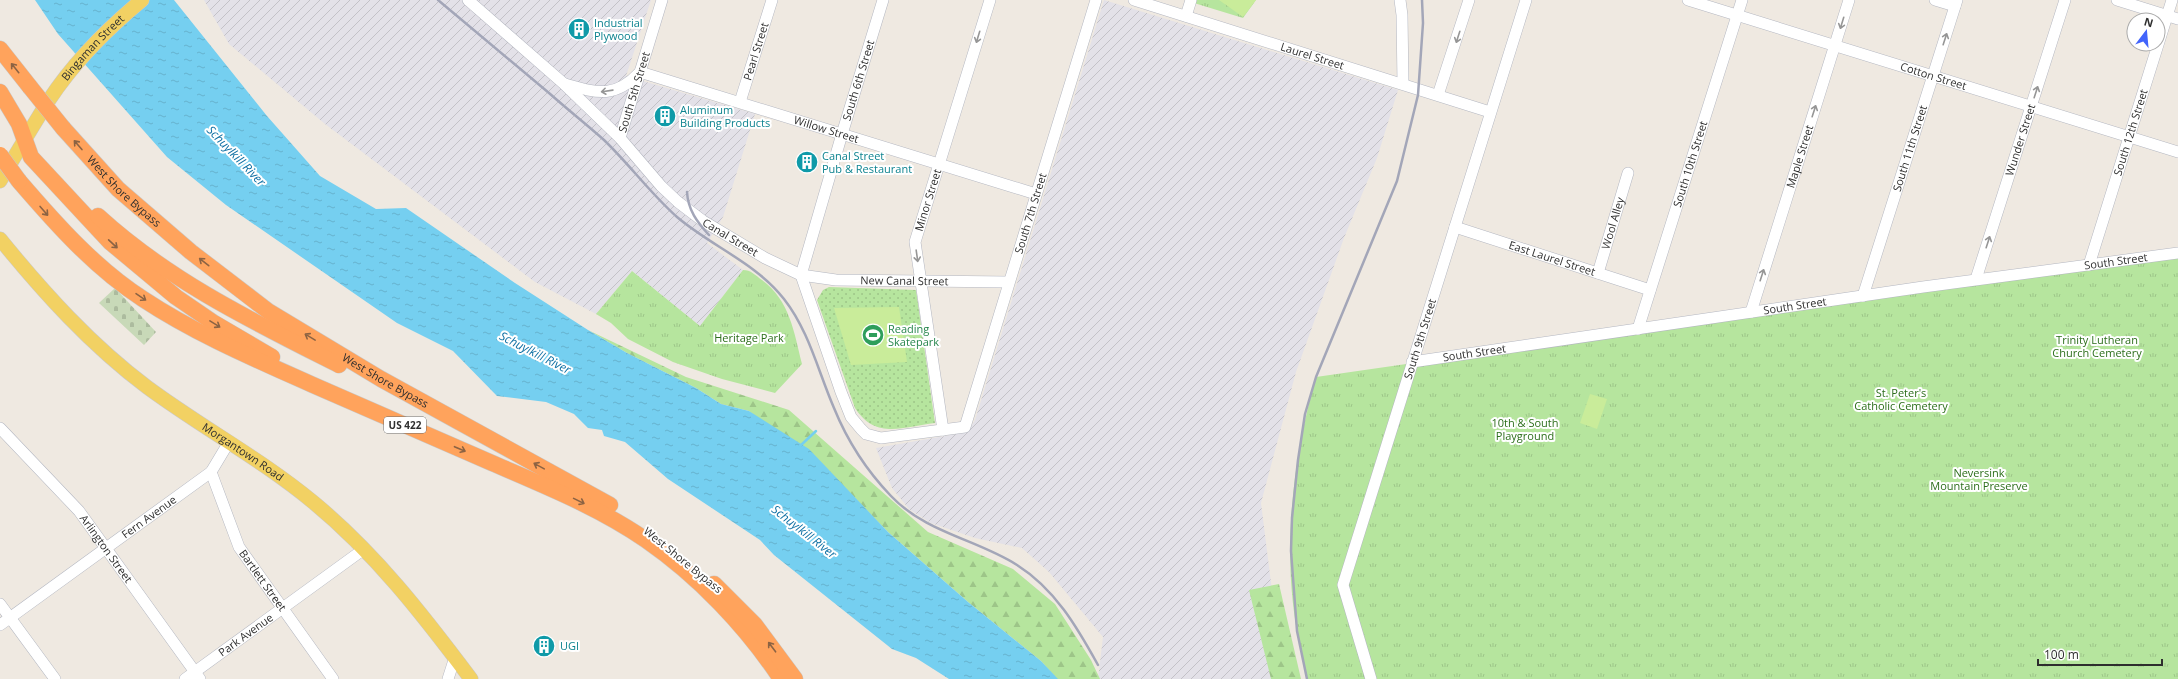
<svg xmlns="http://www.w3.org/2000/svg" width="2178" height="679" font-family="'Open Sans',sans-serif">
	<style>
		.industrial { fill: url(#industrial-furrows) }
		.grass { fill: url(#grass-dots) }
		.forest { fill: url(#forest-firs) }
		.cemetery { fill: url(#cemetery-stones) }
		.park { fill: url(#park-tufts) }
		.pitch { fill: #c9ec9a }
		.water { fill: url(#water-ripples) }
		.lines { fill: none; stroke-linecap: round; stroke-linejoin: round }
		.stream { stroke: #75cff0; stroke-width: 2.5 }
		.minor-casing { stroke: #b4b7c1; stroke-width: 12 }
		.major-casing { stroke: #c9c9c9; stroke-width: 15 }
		.highway-casing { stroke: #c9c9c9; stroke-width: 17 }
		.minor { stroke: #fff; stroke-width: 11 }
		.major { stroke: #f2d163; stroke-width: 14 }
		.highway { stroke: #ffa35c; stroke-width: 16 }
		.rail { stroke: #a3a6b8; stroke-width: 2.5 }
		.highway-bridge-casing { stroke: #c9c9c9; stroke-width: 17; stroke-linecap: butt }
		.highway-bridge { stroke: #ffa35c; stroke-width: 16 }
		.oneway { stroke: #969696 }
		.oneway2 { stroke: #8c6343 }
		.labels { text-anchor: middle; stroke-width: 4; stroke-linejoin: round; paint-order: stroke }
		.shield { fill: #fff; stroke: #6d6d6d; stroke-width: 1 }
		.shield-label { font-size: 10px; font-weight: bold; fill: #2e2e2e }
		.culture-label { font-size: 11px; fill: #0d838f; stroke: #fff; text-anchor: start }
		.street-label { font-size: 11px; fill: #2e2e2e; stroke: #fff }
		.leisure-label { font-size: 11px; fill: #27864d; stroke: #fff; text-anchor: start }
		.park-label { font-size: 11px; fill: #2c6e1b; stroke: #fff }
		.water-label { font-size: 12px; font-style: italic; fill: #0d6fa3; stroke: #fff }
	</style>
	<defs>
		<pattern id="industrial-furrows" width="10" height="10" patternUnits="userSpaceOnUse"><rect width="10" height="10" fill="#e3e1e8"/><path d="M-1 1l2-2M0 10L10 0M9 11l2-2" fill="none" stroke="#c3c1c7"/></pattern>
		<pattern id="grass-dots" width="8" height="8" patternUnits="userSpaceOnUse"><rect width="8" height="8" fill="#b6e59e"/><path d="M2 2h.1M6 6h.1" fill="none" stroke="#9dc588" stroke-width="1.8" stroke-linecap="round"/></pattern>
		<pattern id="forest-firs" width="22" height="20" patternUnits="userSpaceOnUse"><rect width="22" height="20" fill="#b6e59e"/><path d="M5 1l3.5 6h-7zM16 11l3.5 6h-7z" fill="#9dc588"/></pattern>
		<pattern id="cemetery-stones" width="16" height="16" patternUnits="userSpaceOnUse"><rect width="16" height="16" fill="#c8d9b8"/><path d="M2 7V4a2 2 0 0 1 4 0v3zM10 15v-3a2 2 0 0 1 4 0v3z" fill="#acbb9e"/></pattern>
		<pattern id="park-tufts" width="24" height="20" patternUnits="userSpaceOnUse"><rect width="24" height="20" fill="#b6e59e"/><path d="M3 7l-1-3M5 7V3M7 7l1-3M15 17l-1-3M17 17v-4M19 17l1-3" fill="none" stroke="#9dc588"/></pattern>
		<pattern id="water-ripples" width="26" height="14" patternUnits="userSpaceOnUse"><rect width="26" height="14" fill="#75cff0"/><path d="M2 4q2-2 4 0t4 0M15 11q2-2 4 0t4 0" fill="none" stroke="#66b2ce"/></pattern>
	</defs>
	<rect width="100%" height="100%" fill="#efe9e1"/>
	<path class="industrial" d="M 204,0 L 651,0 L 626,76 L 755,114 L 723,217 L 707,243 L 743,270 L 700,326 L 632,271 L 596,314 L 535,282 L 325,124 L 229,44 Z
		M 1104,0 L 1398,90 L 1377,158 L 1344,238 L 1296,372 L 1261,503 L 1283,679 L 1098,679 L 1103,637 L 1049,572 L 1022,548 L 975,538 L 931,523 L 909,509 L 892,488 L 876,448 L 968,432 L 975,420 Z"/>
	<path class="grass" d="M 829,287 L 916,290 L 935,423 C 902,427 876,440 855,408 L 817,300 L 823,290 Z"/>
	<path class="forest" d="M 588,330 L 686,377 L 789,410 L 928,532 L 1013,569 L 1055,604 L 1091,660 L 1100,679 L 1057,679 L 1041,661 L 968,602 L 888,532 L 850,493 L 749,411 L 721,404 L 696,388 L 627,353 Z
		M 1279,584 L 1301,679 L 1271,679 L 1249,590 Z"/>
	<path class="cemetery" d="M 115,288 L 156,332 L 144,345 L 99,303 Z"/>
	<path class="park" d="M 1195,0 L 1256,0 L 1243,18 L 1194,3 Z
		M 2178,253 L 2178,679 L 1307,679 C 1304,663 1300,647 1297,631 C 1282,548 1293,458 1316,377 Z
		M 743,270 C 751,270 755,275 762,280 C 790,301 794,332 802,364 L 775,393 L 722,379 L 673,362 L 628,339 L 611,323 L 596,314 L 632,271 L 700,326 Z"/>
	<path class="pitch" d="M 1219,0 L 1256,0 L 1243,17 Z
		M 899,307 L 907,362 L 851,365 L 834,308 Z
		M 1590,394 L 1607,399 L 1597,429 L 1580,423 Z"/>
	<path class="water" d="M 35,0 L 174,0 L 267,116 L 320,176 L 376,209 L 406,208 L 515,283 L 588,330 L 627,353 L 696,388 L 721,404 L 749,411 L 809,449 L 888,532 L 968,602 L 1041,661 L 1058,679 L 949,679 L 916,658 L 892,649 L 774,555 L 760,540 L 668,479 L 625,442 L 604,436 L 602,430 L 588,428 L 574,414 L 546,402 L 497,396 L 453,351 L 397,323 L 226,205 L 167,157 L 58,34 Z"/>
	<g class="lines">
		<path class="stream" d="M 800,446 L 816,431"/>
		<g class="minor-casing">
			<g id="minor">
				<path id="s1" d="M 468,0 L 563,83 L 620,138 L 661,186 L 678,202 L 703,221 L 765,258 L 801,275 L 836,280 L 1008,282"/>
				<path id="s2" d="M 1134,0 L 1490,112"/>
				<path d="M 1400,0 L 1402,15 L 1403,84"/>
				<path id="s3" d="M 1688,0 L 2178,152"/>
				<path d="M 1935,0 L 1955,6"/>
				<path d="M 2117,0 L 2178,19"/>
				<path d="M 1186,16 L 1191,0"/>
				<path id="s4" d="M 565,84 C 597,93 615,99 640,72 L 1036,194"/>
				<path d="M 1438,95 L 1469,0"/>
				<path id="s5" d="M 740,102 L 772,0"/>
				<path id="s6" d="M 620,138 L 662,0"/>
				<path id="s7" d="M 1455,227 L 1650,290"/>
				<path id="s8" d="M 2089,265 L 2172,0"/>
				<path id="s9" d="M 1598,273 L 1628,173"/>
				<path id="s10" d="M 801,275 L 841,392 L 851,417 L 861,429 L 866,434 L 881,438 L 965,427 L 1096,0"/>
				<path id="s11" d="M 801,275 L 842,134 L 883,0"/>
				<path id="s12" d="M 1976,279 L 2065,0"/>
				<path id="s13" d="M 1863,296 L 1957,0"/>
				<path id="s14" d="M 1751,312 L 1849,0"/>
				<path id="s15" d="M 1638,329 L 1742,0"/>
				<path id="s16" d="M 1412,362 L 1923,287 L 2178,253"/>
				<path id="s17" d="M 0,428 L 79,511 L 200,679"/>
				<path id="s18" d="M 943,430 L 915,242 L 990,0"/>
				<path id="s19" d="M 211,472 L 239,547 L 333,679"/>
				<path d="M 0,604 L 55,679"/>
				<path id="s20" d="M 0,625 L 211,472 L 229,442"/>
				<path id="s21" d="M 185,679 L 364,549"/>
				<path d="M 448,679 L 455,657"/>
				<path id="s22" d="M 1371,679 L 1343,585 L 1526,0"/>
			</g>
		</g>
		<g class="major-casing">
			<g id="major">
				<path id="s23" d="M 0,181 C 16,154 32,127 49,100 C 74,62 107,29 142,0"/>
				<path id="s24" d="M 0,239 C 44,293 91,345 147,387 C 201,427 261,459 313,502 C 375,553 423,615 471,679"/>
			</g>
		</g>
		<g class="highway-casing">
			<g id="highway">
				<path d="M 0,49 L 30,87"/>
				<path d="M 0,92 L 19,124 L 31,157 L 110,242 L 176,297 L 214,323 L 272,357"/>
				<path id="s25" d="M 63,128 L 118,189 L 191,252 L 268,311 L 381,379 L 610,505"/>
				<path d="M 19,181 C 56,224 95,268 143,299 C 196,334 255,359 313,385 C 373,411 432,437 492,463 C 545,486 598,507 646,540 C 698,576 746,626 781,679"/>
				<path d="M 98,216 C 169,281 254,322 339,365"/>
				<path d="M 714,584 L 755,625 L 795,679"/>
			</g>
		</g>
		<use href="#minor" class="minor"/>
		<use href="#major" class="major"/>
		<use href="#highway" class="highway"/>
		<path class="rail" d="M 438,0 C 475,31 512,62 549,93 C 567,109 586,124 604,140 C 630,165 650,193 677,217 C 711,246 756,263 784,299 C 809,331 818,371 834,408 C 847,440 867,471 891,496 C 926,533 976,539 1017,565 C 1055,589 1077,627 1098,665
			M 687,192 C 688,210 697,222 709,235
			M 1307,679 L 1297,631 L 1291,551 L 1292,518 L 1298,460 L 1305,414 L 1316,377 L 1397,181 L 1418,95 L 1423,23 L 1422,0"/>
		<g class="highway-bridge-casing">
			<path id="highway-bridge" d="M 30,87 L 63,128
				M 0,155 L 19,181"/>
		</g>
		<use href="#highway-bridge" class="highway-bridge"/>
	</g>
	<defs><path id="oneway-shaft" d="M-6 0H5M1.5-3L5.5 0L1.5 3" fill="none" stroke-width="1.6" stroke-linecap="round" stroke-linejoin="round"/></defs>
	<g class="oneway">
		<use href="#oneway-shaft" transform="translate(1842 23) rotate(107)"/>
		<use href="#oneway-shaft" transform="translate(978 37) rotate(107)"/>
		<use href="#oneway-shaft" transform="translate(1458 37) rotate(108)"/>
		<use href="#oneway-shaft" transform="translate(1945 39) rotate(-72)"/>
		<use href="#oneway-shaft" transform="translate(607 91) rotate(172)"/>
		<use href="#oneway-shaft" transform="translate(2036 92) rotate(-72)"/>
		<use href="#oneway-shaft" transform="translate(1814 111) rotate(-72)"/>
		<use href="#oneway-shaft" transform="translate(1988 242) rotate(-72)"/>
		<use href="#oneway-shaft" transform="translate(917 256) rotate(82)"/>
		<use href="#oneway-shaft" transform="translate(1762 275) rotate(-72)"/>
	</g>
	<g class="oneway2">
		<use href="#oneway-shaft" transform="translate(15 68) rotate(-129)"/>
		<use href="#oneway-shaft" transform="translate(78 145) rotate(-131)"/>
		<use href="#oneway-shaft" transform="translate(44 211) rotate(49)"/>
		<use href="#oneway-shaft" transform="translate(113 244) rotate(43)"/>
		<use href="#oneway-shaft" transform="translate(204 262) rotate(-142)"/>
		<use href="#oneway-shaft" transform="translate(141 297) rotate(34)"/>
		<use href="#oneway-shaft" transform="translate(215 324) rotate(32)"/>
		<use href="#oneway-shaft" transform="translate(310 337) rotate(-149)"/>
		<use href="#oneway-shaft" transform="translate(460 449) rotate(23)"/>
		<use href="#oneway-shaft" transform="translate(539 466) rotate(-151)"/>
		<use href="#oneway-shaft" transform="translate(579 501) rotate(26)"/>
		<use href="#oneway-shaft" transform="translate(772 647) rotate(-127)"/>
	</g>
	<defs>
		<g id="building-disc" transform="scale(1.15)"><circle r="9.5" fill="#0f9aa8" stroke="#fff"/><path d="M-4-6H4V6H1V3H-1V6H-4ZM-2.5-4.3h1.7v1.8h-1.7ZM.8-4.3h1.7v1.8H.8ZM-2.5-1h1.7V.8h-1.7ZM.8-1h1.7V.8H.8Z" fill="#fff"/></g>
		<g id="stadium-disc" transform="scale(1.15)"><circle r="9.5" fill="#2e9e5b" stroke="#fff"/><path d="M0-5a6.5 5 0 1 0 0 10a6.5 5 0 1 0 0-10ZM-3.5-1.8h7v3.6h-7Z" fill="#fff"/></g>
	</defs>
	<g fill-rule="evenodd">
		<use href="#building-disc" x="579" y="29"/>
		<use href="#building-disc" x="665" y="116"/>
		<use href="#building-disc" x="807" y="162"/>
		<use href="#stadium-disc" x="873" y="335"/>
		<use href="#building-disc" x="544" y="646"/>
	</g>
	<g class="labels">
		<rect class="shield" x="384" y="417" width="42" height="16" rx="3"/>
		<g class="shield-label">
			<text x="405" y="429">US 422</text>
		</g>
		<g class="culture-label">
			<text x="594" y="27">Industrial<tspan x="594" dy="13">Plywood</tspan></text>
			<text x="680" y="114">Aluminum<tspan x="680" dy="13">Building Products</tspan></text>
			<text x="822" y="160">Canal Street<tspan x="822" dy="13">Pub &amp; Restaurant</tspan></text>
			<text x="560" y="650">UGI</text>
		</g>
		<g class="street-label">
			<text dy="4" stroke="none"><textPath href="#s23" startOffset="163">Bingaman Street</textPath></text>
			<text dy="4" stroke="none"><textPath href="#s5" startOffset="53">Pearl Street</textPath></text>
			<text dy="4" stroke="none"><textPath href="#s2" startOffset="187">Laurel Street</textPath></text>
			<text dy="4" stroke="none"><textPath href="#s3" startOffset="257">Cotton Street</textPath></text>
			<text dy="4" stroke="none"><textPath href="#s11" startOffset="203">South 6th Street</textPath></text>
			<text dy="4" stroke="none"><textPath href="#s6" startOffset="48">South 5th Street</textPath></text>
			<text dy="4" stroke="none"><textPath href="#s4" startOffset="277">Willow Street</textPath></text>
			<text dy="4" stroke="none"><textPath href="#s8" startOffset="139">South 12th Street</textPath></text>
			<text dy="4" stroke="none"><textPath href="#s12" startOffset="146">Wunder Street</textPath></text>
			<text dy="4" stroke="none"><textPath href="#s13" startOffset="155">South 11th Street</textPath></text>
			<text dy="4" stroke="none"><textPath href="#s14" startOffset="163">Maple Street</textPath></text>
			<text dy="4" stroke="none"><textPath href="#s15" startOffset="173">South 10th Street</textPath></text>
			<text dy="4" stroke="none"><textPath href="#s25" startOffset="88">West Shore Bypass</textPath></text>
			<text dy="4" stroke="none"><textPath href="#s18" startOffset="234">Minor Street</textPath></text>
			<text dy="4" stroke="none"><textPath href="#s10" startOffset="497">South 7th Street</textPath></text>
			<text dy="4" stroke="none"><textPath href="#s9" startOffset="52">Wool Alley</textPath></text>
			<text dy="4" stroke="none"><textPath href="#s1" startOffset="355">Canal Street</textPath></text>
			<text dy="4" stroke="none"><textPath href="#s7" startOffset="102">East Laurel Street</textPath></text>
			<text dy="4" stroke="none"><textPath href="#s16" startOffset="711">South Street</textPath></text>
			<text dy="4" stroke="none"><textPath href="#s1" startOffset="539">New Canal Street</textPath></text>
			<text dy="4" stroke="none"><textPath href="#s16" startOffset="387">South Street</textPath></text>
			<text dy="4" stroke="none"><textPath href="#s22" startOffset="356">South 9th Street</textPath></text>
			<text dy="4" stroke="none"><textPath href="#s16" startOffset="63">South Street</textPath></text>
			<text dy="4" stroke="none"><textPath href="#s25" startOffset="412">West Shore Bypass</textPath></text>
			<text dy="4" stroke="none"><textPath href="#s24" startOffset="325">Morgantown Road</textPath></text>
			<text dy="4" stroke="none"><textPath href="#s20" startOffset="184">Fern Avenue</textPath></text>
			<text dy="4" stroke="none"><textPath href="#s17" startOffset="161">Arlington Street</textPath></text>
			<text transform="translate(683 560) rotate(39)" y="4">West Shore Bypass</text>
			<text dy="4" stroke="none"><textPath href="#s19" startOffset="121">Bartlett Street</textPath></text>
			<text dy="4" stroke="none"><textPath href="#s21" startOffset="75">Park Avenue</textPath></text>
		</g>
		<g class="leisure-label">
			<text x="888" y="333">Reading<tspan x="888" dy="13">Skatepark</tspan></text>
		</g>
		<g class="park-label">
			<text x="749" y="342">Heritage Park</text>
			<text x="2097" y="344">Trinity Lutheran<tspan x="2097" dy="13">Church Cemetery</tspan></text>
			<text x="1901" y="397">St. Peter's<tspan x="1901" dy="13">Catholic Cemetery</tspan></text>
			<text x="1525" y="427">10th &amp; South<tspan x="1525" dy="13">Playground</tspan></text>
			<text x="1979" y="477">Neversink<tspan x="1979" dy="13">Mountain Preserve</tspan></text>
		</g>
		<g class="water-label">
			<text transform="translate(236 156) rotate(46)" y="4">Schuylkill River</text>
			<text transform="translate(535 353) rotate(27)" y="4">Schuylkill River</text>
			<text transform="translate(804 532) rotate(38)" y="4">Schuylkill River</text>
		</g>
	</g>
	<g transform="translate(2146 32) rotate(16)"><circle r="19" fill="#ffffff" stroke="#ababab"/>
	<path d="M0-3L7 15L0 10L-7 15Z" fill="#4264fb"/>
	<text y="-6" font-size="11" font-weight="bold" text-anchor="middle" fill="#2e2e2e">N</text>
	</g>
	<path d="M2038 659v6h124v-6" fill="none" stroke="#2e2e2e" stroke-width="2"/>
	<text x="2044" y="659" font-size="12" fill="#2e2e2e" stroke="#ffffff" stroke-width="3" paint-order="stroke">100 m</text>
</svg>
